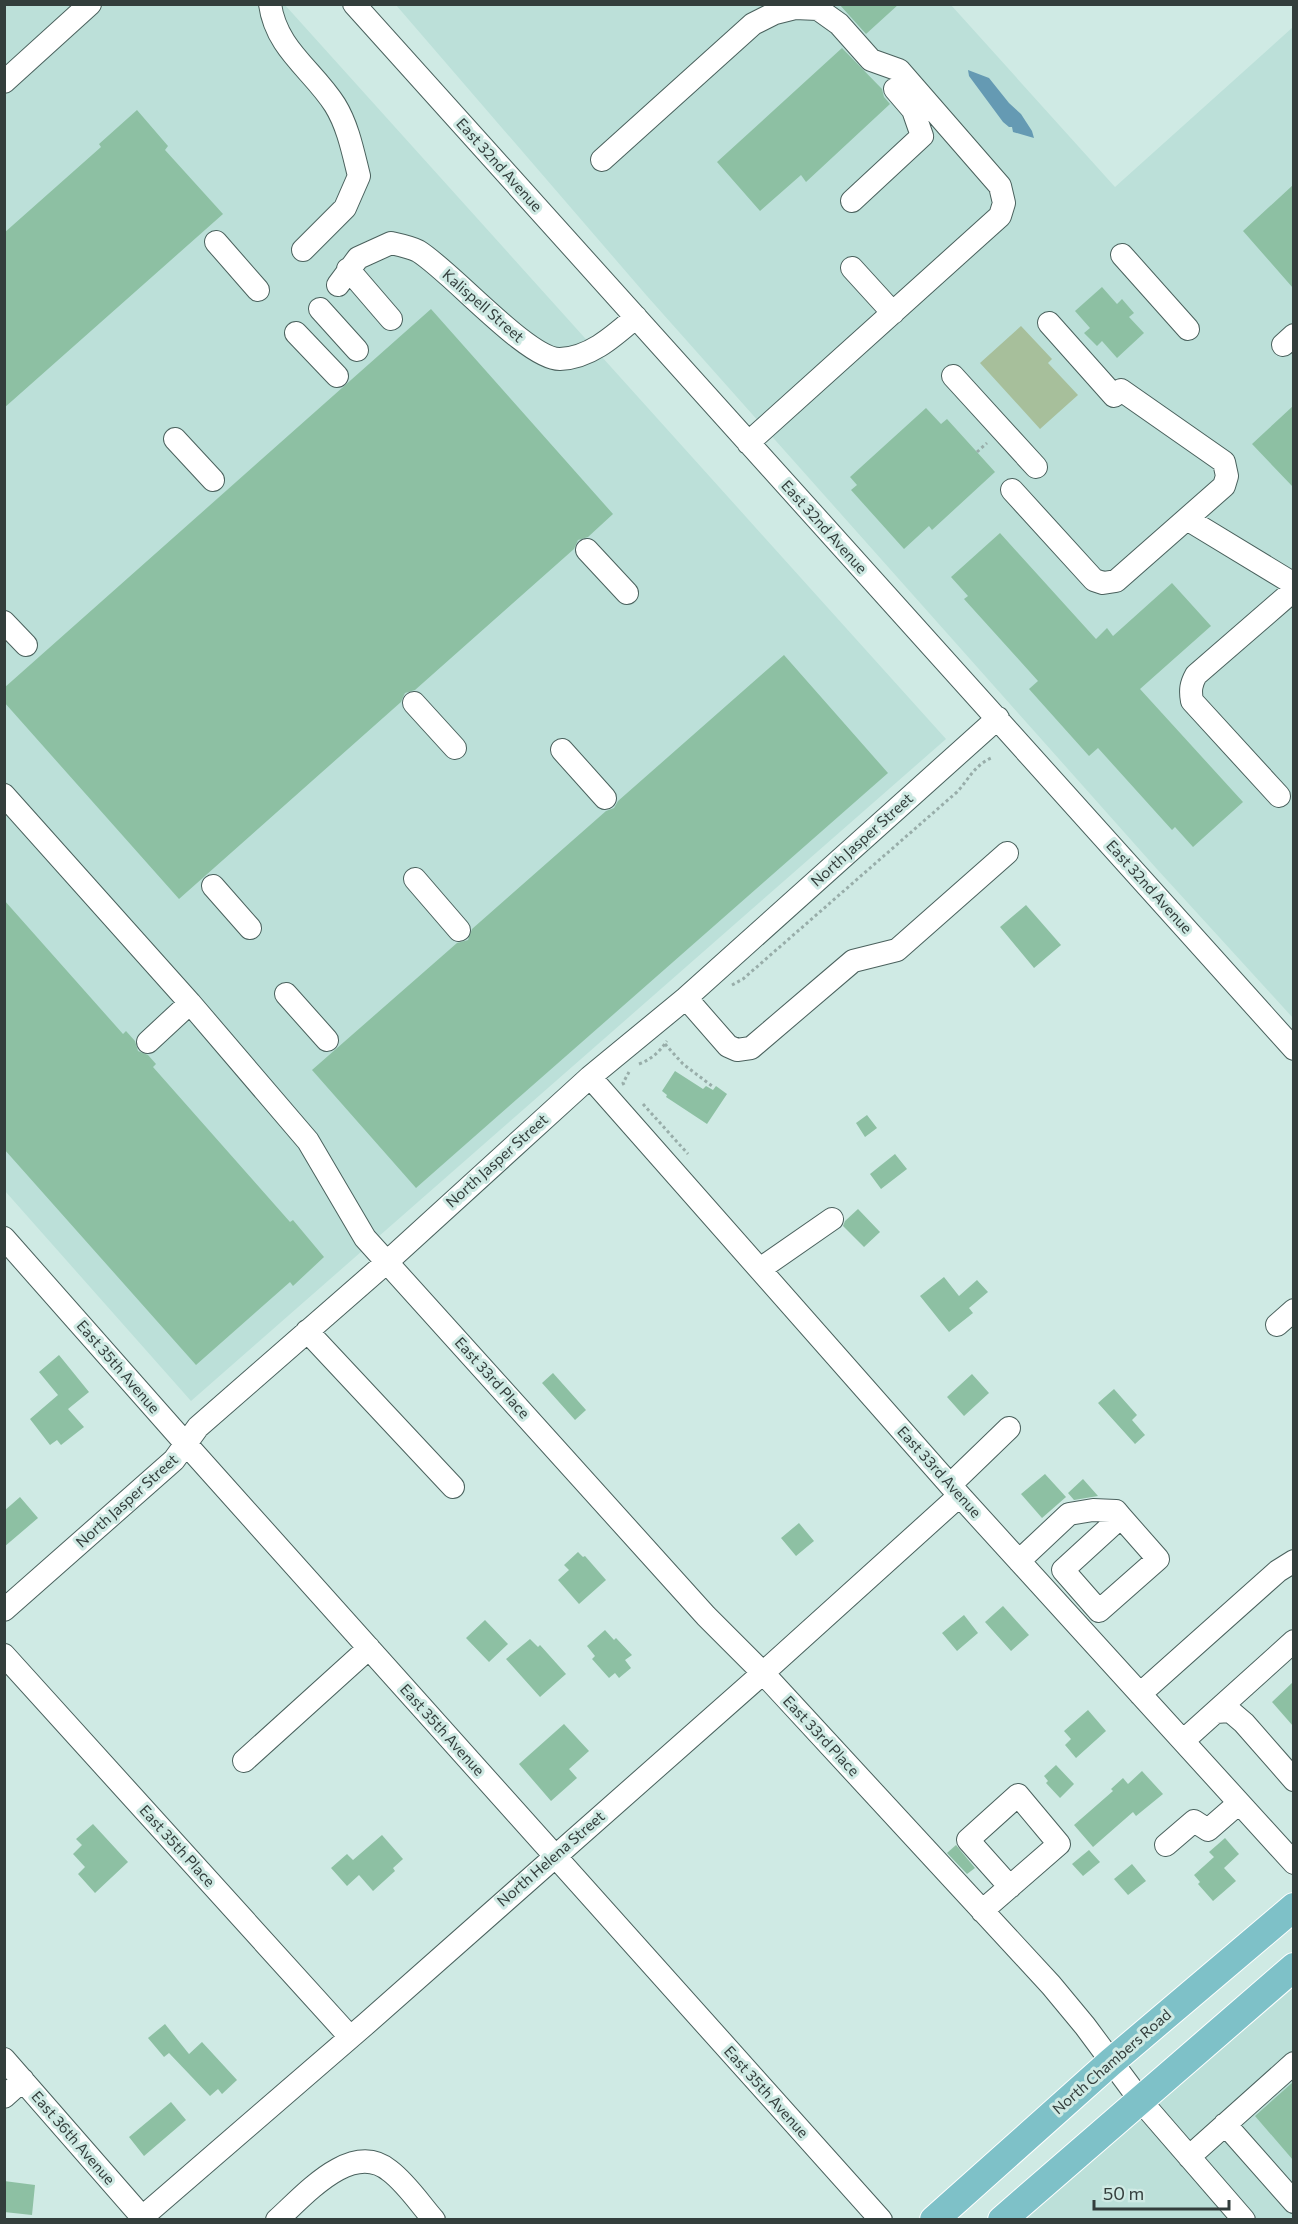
<svg xmlns="http://www.w3.org/2000/svg" width="1298" height="2224" font-family="Commissioner,sans-serif">
	<style>
		.built { fill: #bce0d9 }
		.green { fill: #a7bf9b }
		.water { fill: #659ab3 }
		.building { fill: #8dc0a3 }
		.lines { fill: none; stroke-linecap: round; stroke-linejoin: round }
		.minor-casing { stroke: #4a615d; stroke-width: 24 }
		.major-casing { stroke: #fff; stroke-width: 30 }
		.path { stroke: #98ada9; stroke-width: 3; stroke-dasharray: 3 3; stroke-linecap: butt }
		.minor { stroke: #fff; stroke-width: 22 }
		.major { stroke: #7ec1c8; stroke-width: 28 }
		.labels { text-anchor: middle; stroke-width: 6; stroke-linejoin: round; paint-order: stroke }
		.street-label { font-size: 15px; fill: #333e3c; stroke: #cfeae4 }
	</style>
	<rect width="100%" height="100%" fill="#cfeae4"/>
	<path class="built" d="M 4,5 L 285,5 L 946,739 L 191,1401 L 5,1191 Z
		M 396,5 L 951,5 L 1115,187 L 1293,27 L 1293,1018 L 1156,868 L 647,296 Z
		M 1293,1979 L 1293,2219 L 1011,2219 Z"/>
	<path class="green" d="M 1021,326 L 1052,359 L 1048,363 L 1078,395 L 1040,429 L 980,363 Z"/>
	<path class="water" d="M 968,70 L 989,78 L 1009,103 L 1021,114 L 1032,131 L 1034,138 L 1013,132 L 1012,127 L 1009,127 L 1003,122 L 969,76 Z"/>
	<path class="building" d="M 839,4 L 899,4 L 866,34 Z
		M 842,48 L 882,89 L 884,97 L 890,104 L 806,182 L 801,175 L 760,211 L 717,162 Z
		M 137,110 L 168,146 L 165,150 L 223,214 L 4,408 L 4,233 L 101,147 L 99,144 Z
		M 1293,185 L 1293,288 L 1243,231 Z
		M 1102,287 L 1117,304 L 1122,299 L 1134,313 L 1129,317 L 1144,333 L 1117,358 L 1102,341 L 1097,346 L 1084,333 L 1090,328 L 1075,311 Z
		M 431,309 L 613,514 L 588,537 L 578,540 L 574,549 L 415,690 L 405,693 L 401,702 L 179,899 L 4,702 L 4,688 Z
		M 1293,406 L 1293,487 L 1252,444 Z
		M 926,408 L 941,424 L 947,419 L 995,472 L 932,530 L 929,526 L 904,549 L 851,490 L 857,485 L 850,477 Z
		M 1000,533 L 1096,639 L 1107,628 L 1113,636 L 1172,583 L 1211,626 L 1140,689 L 1243,802 L 1193,847 L 1175,827 L 1172,830 L 1098,748 L 1089,756 L 1029,689 L 1038,681 L 964,599 L 968,596 L 951,577 Z
		M 784,655 L 888,773 L 416,1188 L 312,1070 L 457,943 L 468,940 L 472,929 L 606,811 L 614,808 L 618,801 Z
		M 4,900 L 123,1034 L 126,1031 L 135,1041 L 138,1051 L 148,1055 L 156,1064 L 153,1067 L 290,1222 L 293,1220 L 324,1257 L 293,1286 L 290,1282 L 196,1365 L 4,1149 Z
		M 1026,905 L 1061,945 L 1034,968 L 1000,927 Z
		M 675,1071 L 703,1089 L 706,1086 L 713,1090 L 716,1086 L 727,1094 L 707,1124 L 666,1097 L 667,1095 L 662,1091 Z
		M 867,1115 L 877,1128 L 865,1137 L 856,1123 Z
		M 895,1154 L 907,1169 L 881,1189 L 870,1174 Z
		M 858,1209 L 880,1232 L 864,1247 L 843,1226 L 845,1221 Z
		M 944,1277 L 959,1296 L 977,1280 L 988,1292 L 969,1308 L 973,1313 L 949,1332 L 920,1296 Z
		M 59,1355 L 89,1392 L 68,1409 L 84,1427 L 61,1445 L 57,1440 L 50,1445 L 30,1419 L 58,1395 L 39,1372 Z
		M 553,1373 L 586,1410 L 575,1420 L 542,1383 Z
		M 972,1374 L 989,1393 L 964,1416 L 947,1397 Z
		M 1114,1389 L 1137,1415 L 1132,1420 L 1145,1435 L 1135,1444 L 1098,1403 Z
		M 1045,1474 L 1066,1497 L 1042,1518 L 1021,1494 Z
		M 1083,1479 L 1098,1496 L 1074,1500 L 1068,1493 Z
		M 20,1497 L 38,1518 L 4,1547 L 4,1511 Z
		M 799,1523 L 814,1541 L 796,1556 L 781,1538 Z
		M 578,1552 L 583,1557 L 585,1556 L 606,1580 L 579,1604 L 558,1580 L 569,1570 L 564,1565 Z
		M 1003,1606 L 1029,1635 L 1011,1651 L 985,1622 Z
		M 964,1615 L 978,1633 L 957,1651 L 942,1633 Z
		M 485,1620 L 508,1644 L 489,1662 L 466,1638 Z
		M 605,1630 L 614,1640 L 616,1638 L 632,1655 L 625,1660 L 631,1668 L 619,1678 L 615,1673 L 609,1678 L 592,1659 L 595,1656 L 587,1646 Z
		M 530,1639 L 538,1647 L 540,1645 L 566,1674 L 540,1697 L 506,1659 Z
		M 1293,1682 L 1293,1726 L 1272,1702 Z
		M 1088,1710 L 1106,1731 L 1076,1758 L 1065,1745 L 1071,1739 L 1064,1731 Z
		M 564,1724 L 589,1751 L 569,1769 L 577,1778 L 551,1801 L 519,1764 Z
		M 1056,1765 L 1074,1784 L 1060,1798 L 1046,1783 L 1048,1781 L 1044,1776 Z
		M 1142,1771 L 1163,1794 L 1136,1816 L 1133,1812 L 1093,1847 L 1074,1825 L 1113,1791 L 1111,1789 L 1123,1778 L 1128,1784 Z
		M 93,1824 L 128,1862 L 95,1893 L 78,1874 L 85,1867 L 73,1854 L 82,1845 L 76,1839 Z
		M 382,1835 L 403,1859 L 393,1868 L 395,1871 L 373,1891 L 359,1875 L 347,1886 L 331,1868 L 347,1854 L 353,1860 Z
		M 1225,1838 L 1239,1854 L 1224,1868 L 1236,1881 L 1213,1901 L 1198,1884 L 1200,1882 L 1194,1875 L 1214,1857 L 1209,1852 Z
		M 956,1845 L 975,1868 L 967,1874 L 947,1853 Z
		M 1089,1850 L 1100,1862 L 1083,1876 L 1072,1864 Z
		M 1132,1864 L 1146,1881 L 1128,1895 L 1114,1879 Z
		M 165,2024 L 189,2054 L 202,2042 L 237,2080 L 222,2094 L 218,2089 L 210,2096 L 169,2053 L 164,2057 L 148,2038 Z
		M 1293,2082 L 1293,2160 L 1255,2116 Z
		M 171,2102 L 186,2120 L 144,2156 L 129,2137 Z
		M 4,2181 L 35,2185 L 32,2215 L 4,2212 Z"/>
	<g class="lines">
		<g class="minor-casing">
			<path id="minor" d="M 270,4 C 276,49 313,70 335,105 C 348,126 353,152 359,176 L 345,208 L 303,250
				M 354,4 L 1294,1049
				M 4,82 L 90,4
				M 602,160 L 753,24 L 775,13 L 795,8 L 818,9 L 839,24 L 871,60 L 899,70 L 1000,186 L 1004,203 L 1000,216 L 748,443
				M 852,201 L 922,136 L 913,110 L 895,89
				M 216,242 L 258,290
				M 1122,255 L 1188,329
				M 852,268 L 893,313
				M 348,269 L 391,319
				M 338,285 L 358,258 L 391,243 C 400,245 410,247 418,251 C 450,270 528,360 560,359 C 590,358 614,336 636,317
				M 320,309 L 357,350
				M 1049,323 L 1114,396
				M 296,333 L 337,376
				M 1283,345 L 1294,335
				M 953,376 L 1036,467
				M 175,439 L 213,480
				M 1012,490 L 1094,580 L 1103,583 L 1116,581 L 1224,486 L 1227,476 L 1224,462 L 1121,390
				M 1187,519 L 1294,584
				M 587,550 L 627,593
				M 4,622 L 26,645
				M 414,703 L 455,748
				M 562,750 L 605,798
				M 4,795 L 190,1003 L 308,1141 L 365,1238 L 706,1616 L 763,1673 L 1051,1985 L 1085,2026 L 1140,2100 L 1244,2220
				M 1279,796 L 1192,701 C 1190,690 1191,684 1196,675 L 1294,590
				M 415,879 L 459,930
				M 213,886 L 250,928
				M 286,994 L 327,1040
				M 686,998 L 728,1046 L 737,1050 L 751,1048 L 853,961 L 897,950 L 1007,853
				M 148,1042 L 190,1003
				M 590,1077 L 950,1485 L 1294,1863
				M 4,1238 L 186,1444 L 881,2220
				M 760,1269 L 832,1219
				M 1277,1325 L 1294,1310
				M 307,1331 L 453,1487
				M 950,1485 L 1009,1428
				M 1019,1561 L 1069,1514 L 1093,1510 L 1116,1511 L 1121,1517 L 1158,1559 L 1099,1611 L 1063,1570 L 1121,1517
				M 4,1610 L 174,1460 L 198,1427 L 387,1262 L 590,1077 L 686,998 L 998,718
				M 4,1655 L 350,2037
				M 1140,1694 L 1278,1571 L 1294,1561
				M 1216,1712 L 1230,1711 L 1244,1723 L 1294,1780
				M 1183,1741 L 1294,1641
				M 244,1761 L 369,1648
				M 1166,1845 L 1194,1821 L 1208,1830 L 1239,1803
				M 982,1911 L 1059,1844 L 1018,1795 L 968,1840 L 1010,1887
				M 4,2059 L 142,2217
				M 4,2097 L 23,2080
				M 1225,2124 L 1294,2202
				M 1189,2157 L 1294,2063
				M 139,2220 L 367,2023 L 763,1673 L 959,1496
				M 277,2220 C 304,2196 352,2139 390,2171 C 407,2184 420,2204 434,2220"/>
		</g>
		<g class="major-casing">
			<path id="major" d="M 934,2220 L 1111,2062 L 1294,1907
				M 1002,2220 L 1294,1967"/>
		</g>
		<path class="path" d="M 977,452 L 987,443
			M 732,985 L 743,979 L 957,792 C 969,779 974,766 991,758
			M 665,1044 L 683,1064 L 712,1086
			M 639,1064 C 652,1059 659,1052 667,1041
			M 624,1085 L 623,1083 L 629,1072
			M 643,1104 L 688,1154"/>
		<use href="#minor" class="minor"/>
		<use href="#major" class="major"/>
	</g>
	<g class="labels">
		<g class="street-label">
			<text transform="translate(499 165) rotate(48)" y="5">East 32nd Avenue</text>
			<text transform="translate(483 306) rotate(41)" y="5">Kalispell Street</text>
			<text transform="translate(824 527) rotate(48)" y="5">East 32nd Avenue</text>
			<text transform="translate(862 840) rotate(-42)" y="5">North Jasper Street</text>
			<text transform="translate(1149 887) rotate(48)" y="5">East 32nd Avenue</text>
			<text transform="translate(497 1161) rotate(-42)" y="5">North Jasper Street</text>
			<text transform="translate(118 1367) rotate(49)" y="5">East 35th Avenue</text>
			<text transform="translate(492 1378) rotate(48)" y="5">East 33rd Place</text>
			<text transform="translate(939 1472) rotate(48)" y="5">East 33rd Avenue</text>
			<text transform="translate(127 1501) rotate(-42)" y="5">North Jasper Street</text>
			<text transform="translate(442 1730) rotate(48)" y="5">East 35th Avenue</text>
			<text transform="translate(821 1736) rotate(47)" y="5">East 33rd Place</text>
			<text transform="translate(177 1846) rotate(48)" y="5">East 35th Place</text>
			<text transform="translate(551 1859) rotate(-41)" y="5">North Helena Street</text>
			<text transform="translate(1112 2062) rotate(-41)" y="5">North Chambers Road</text>
			<text transform="translate(766 2092) rotate(48)" y="5">East 35th Avenue</text>
			<text transform="translate(73 2138) rotate(49)" y="5">East 36th Avenue</text>
		</g>
	</g>
	<rect width="1298" height="2224" fill="none" stroke="#333e3c" stroke-width="12"/>
	<path d="M1094 2200v9h135v-9" fill="none" stroke="#333e3c" stroke-width="3"/>
	<text x="1103" y="2200" font-size="18" fill="#333e3c" stroke="#cfeae4" stroke-width="4.5" paint-order="stroke">50 m</text>
</svg>
